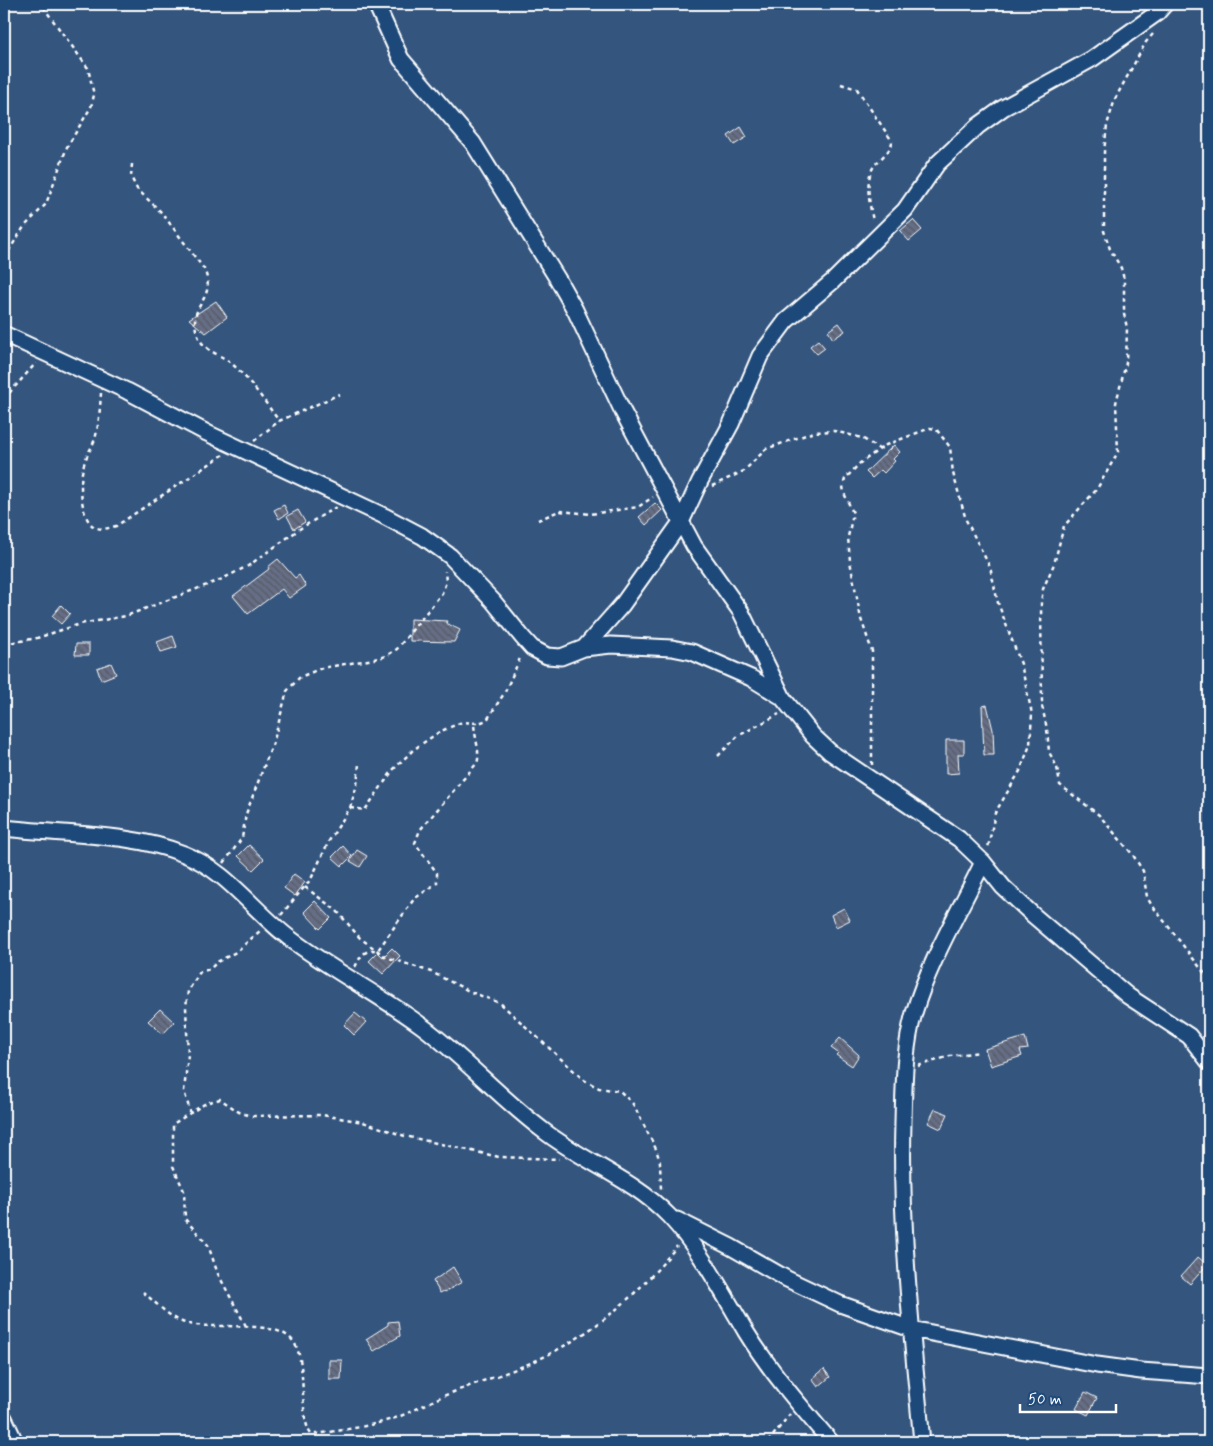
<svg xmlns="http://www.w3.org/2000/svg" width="1213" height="1446" font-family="Mynerve,sans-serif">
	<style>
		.building { fill: url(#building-back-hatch); stroke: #fff }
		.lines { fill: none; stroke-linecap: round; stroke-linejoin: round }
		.street-casing { stroke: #fff; stroke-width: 19 }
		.path { stroke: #fff; stroke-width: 2.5; stroke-dasharray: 4 4; stroke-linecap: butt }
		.street { stroke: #1f4a7a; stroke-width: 15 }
	</style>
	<defs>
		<pattern id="building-back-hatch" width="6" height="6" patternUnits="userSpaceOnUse" patternTransform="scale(1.25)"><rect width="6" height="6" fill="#656e86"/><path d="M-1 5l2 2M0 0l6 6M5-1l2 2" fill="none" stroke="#565a63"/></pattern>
	</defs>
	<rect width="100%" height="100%" fill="#34557e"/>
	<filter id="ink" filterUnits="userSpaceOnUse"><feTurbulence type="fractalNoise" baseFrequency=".02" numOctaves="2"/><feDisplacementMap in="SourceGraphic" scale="10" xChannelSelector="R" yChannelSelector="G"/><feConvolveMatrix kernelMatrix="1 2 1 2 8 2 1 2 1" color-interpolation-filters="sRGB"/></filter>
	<g filter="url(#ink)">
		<path class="building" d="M 741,127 L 747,137 L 734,145 L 728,136 Z
			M 913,220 L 922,230 L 909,241 L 900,231 Z
			M 216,301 L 227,317 L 206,333 L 189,319 Z
			M 839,323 L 845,331 L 833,339 L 828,331 Z
			M 818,340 L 825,348 L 817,354 L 810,346 Z
			M 894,445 L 900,452 L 893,459 L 895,461 L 884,473 L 881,470 L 872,478 L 866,472 Z
			M 655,503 L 662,510 L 646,525 L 639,517 Z
			M 284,505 L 288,513 L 279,519 L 274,510 Z
			M 298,510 L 305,522 L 294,529 L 287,516 Z
			M 278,559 L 295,578 L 299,575 L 306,586 L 289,598 L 282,589 L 248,614 L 233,596 L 269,569 L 268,567 Z
			M 61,605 L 70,614 L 61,624 L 52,616 Z
			M 410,619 L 447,621 L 446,623 L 460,630 L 454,642 L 410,641 Z
			M 173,636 L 177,647 L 161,652 L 157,642 Z
			M 76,644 L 89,644 L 89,655 L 75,655 Z
			M 111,663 L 116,674 L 101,680 L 97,668 Z
			M 987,705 L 993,730 L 994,755 L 984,755 L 982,706 Z
			M 946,740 L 964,740 L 964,754 L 958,754 L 959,773 L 946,774 Z
			M 249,845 L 264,859 L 253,870 L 238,856 Z
			M 343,846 L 352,856 L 342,866 L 332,857 Z
			M 357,850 L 367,856 L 360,867 L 350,861 Z
			M 294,874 L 305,882 L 295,896 L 284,888 Z
			M 315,901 L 331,918 L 320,929 L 304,912 Z
			M 844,908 L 850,920 L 836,927 L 831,915 Z
			M 392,948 L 400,956 L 383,974 L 369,961 L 378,952 L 383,957 Z
			M 160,1009 L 174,1022 L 163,1034 L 148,1021 Z
			M 355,1013 L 366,1022 L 354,1035 L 344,1025 Z
			M 1025,1037 L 1028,1049 L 1020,1050 L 1022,1056 L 991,1066 L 985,1049 Z
			M 840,1038 L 859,1055 L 852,1066 L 836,1055 L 838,1053 L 831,1048 Z
			M 935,1109 L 948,1114 L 941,1129 L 928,1123 Z
			M 1198,1257 L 1207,1265 L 1190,1284 L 1181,1276 Z
			M 453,1267 L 462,1282 L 445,1292 L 444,1291 L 440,1293 L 433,1281 Z
			M 398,1321 L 400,1336 L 374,1351 L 366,1339 L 388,1325 L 388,1322 Z
			M 329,1360 L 342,1360 L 341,1379 L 329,1379 Z
			M 824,1369 L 830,1377 L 818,1387 L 812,1379 Z
			M 1085,1392 L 1097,1398 L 1088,1415 L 1076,1409 Z"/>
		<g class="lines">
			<g class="street-casing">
				<path id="street" d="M 376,4 L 401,59 L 473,143 L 557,278 L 575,310 L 623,412 L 694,546 L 741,612 L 782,696
					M 4,334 L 127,391 L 207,433 L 384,516 L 422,536 L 450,556 L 493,601 L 523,638 L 532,648 L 547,656 L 561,657 L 584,648 L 611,645 L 672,648 L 692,652 L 751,678 L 782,697 L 813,736 L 830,752 L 959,839 L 983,862 L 1003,887 L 1033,915 L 1128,996 L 1189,1036 L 1209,1062
					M 584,648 L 622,605 L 681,522 L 700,481 L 731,424 L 760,356 L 786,321 L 833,281 L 905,210 L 937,164 L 978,126 L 1003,108 L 1092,59 L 1157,13 L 1165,4
					M 4,828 C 63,835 128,832 184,854 C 226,870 253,910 288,937 C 331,970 379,994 422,1026 C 465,1058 501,1099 544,1131 C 584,1162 633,1179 669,1216 C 701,1250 722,1292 746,1332 C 770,1371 801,1407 831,1442
					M 677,1220 L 731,1247 L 787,1279 L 840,1304 L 911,1329 L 1097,1365 L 1141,1371 L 1209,1376
					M 4,1418 L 15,1442
					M 922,1442 C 912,1336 900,1229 903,1122 C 904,1086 904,1048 914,1013 C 929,962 960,910 983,862"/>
			</g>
			<path class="path" d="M 1153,34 L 1146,42 L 1115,99 L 1107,125 L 1104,152 L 1104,231 L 1110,249 L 1121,268 L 1124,279 L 1124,314 L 1127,328 L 1126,363 L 1116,403 L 1118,452 L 1097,489 L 1064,526 L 1054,564 L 1043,589 L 1041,603 L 1042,706 L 1047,729 L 1049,752 L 1057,767 L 1060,785 L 1099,815 L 1133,855 L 1143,871 L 1147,897 L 1151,904 L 1209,979
				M 841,84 L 857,89 L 892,141 C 892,151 880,158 874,166 C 864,181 870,205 873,221
				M 132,164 L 131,177 L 137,189 L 162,213 L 204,269 C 218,301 187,303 197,333 C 202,349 214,352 227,360 C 245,373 266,403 279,421
				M 4,258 L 24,227 L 46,204 L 67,147 L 91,107 L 94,95 L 88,68 L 41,4
				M 101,393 C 100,408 99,425 95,439 C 91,449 85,458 83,468 C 79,482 80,523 97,528 C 103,530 109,528 116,526 L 223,455
				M 4,399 L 36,363
				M 254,441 L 279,421 L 340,394
				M 712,486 L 744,471 L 766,449 L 814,432 L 834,431 L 862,438 L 879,449
				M 538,520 L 559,511 L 591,514 L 638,507 L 653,497
				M 4,644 L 37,638 L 80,624 L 126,616 L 220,580 L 248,566 L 301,528 L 336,507
				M 718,756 L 738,736 L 779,714
				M 872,765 L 872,651 L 861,619 L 850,561 L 848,537 L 853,513 L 844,493 L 843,486 L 845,479 L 860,463 L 886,445 L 930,428 L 936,429 L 950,447 L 953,473 L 966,520 L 990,567 L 998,603 L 1021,664 L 1032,714 L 1030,745 L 1020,771 L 995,813 L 988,848
				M 350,808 L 365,810 L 393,770 L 413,750 L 439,732 L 462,722 L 479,723 L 487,720 L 505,692 L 521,656
				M 224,863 L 242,838 L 246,814 L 274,740 L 287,691 L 300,677 L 322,668 L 374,659 L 386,656 L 397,649 L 442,593 L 446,582 L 445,571
				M 305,887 L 337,911 L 360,938 L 386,957 L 431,972 L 471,992 L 500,1003 L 584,1080 L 599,1088 L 620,1091 L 633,1104 L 656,1149 L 660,1162 L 661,1190
				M 281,915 L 311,879 L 329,841 L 350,808 L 357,785 L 359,764
				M 355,967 C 361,956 364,949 378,950 L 414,899 L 437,883 L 437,873 L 415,843 L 420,830 L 477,763 C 481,754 474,735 474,722
				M 918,1066 L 950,1056 L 980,1052
				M 191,1114 L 184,1091 L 188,1055 L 186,1007 L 188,991 L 200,972 L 210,969 L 217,962 L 236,952 L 261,930
				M 143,1292 C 155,1302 168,1316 182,1322 C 209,1332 274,1317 293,1341 C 308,1360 298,1418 311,1434 L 317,1434 C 342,1430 368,1427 392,1419 C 412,1413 431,1400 451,1393 C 476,1383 501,1375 526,1365 C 587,1339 636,1298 677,1246
				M 246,1326 L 218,1274 L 208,1245 L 185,1219 L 184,1191 L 173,1166 L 173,1124 L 206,1103 L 220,1099 L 239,1112 L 251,1116 L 322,1115 L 363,1122 L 405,1136 L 499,1157 L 559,1159
				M 768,1442 L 790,1414"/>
			<use href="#street" class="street"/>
		</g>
	</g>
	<rect width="1213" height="1446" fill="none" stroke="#1f4a7a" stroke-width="20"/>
	<rect x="10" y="10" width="1193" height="1426" fill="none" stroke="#fff" stroke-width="2" filter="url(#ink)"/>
	<path d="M1020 1404v8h96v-8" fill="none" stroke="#ffffff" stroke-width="2.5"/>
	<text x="1028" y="1404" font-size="15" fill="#ffffff" stroke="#1f4a7a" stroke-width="4" paint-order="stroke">50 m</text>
</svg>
